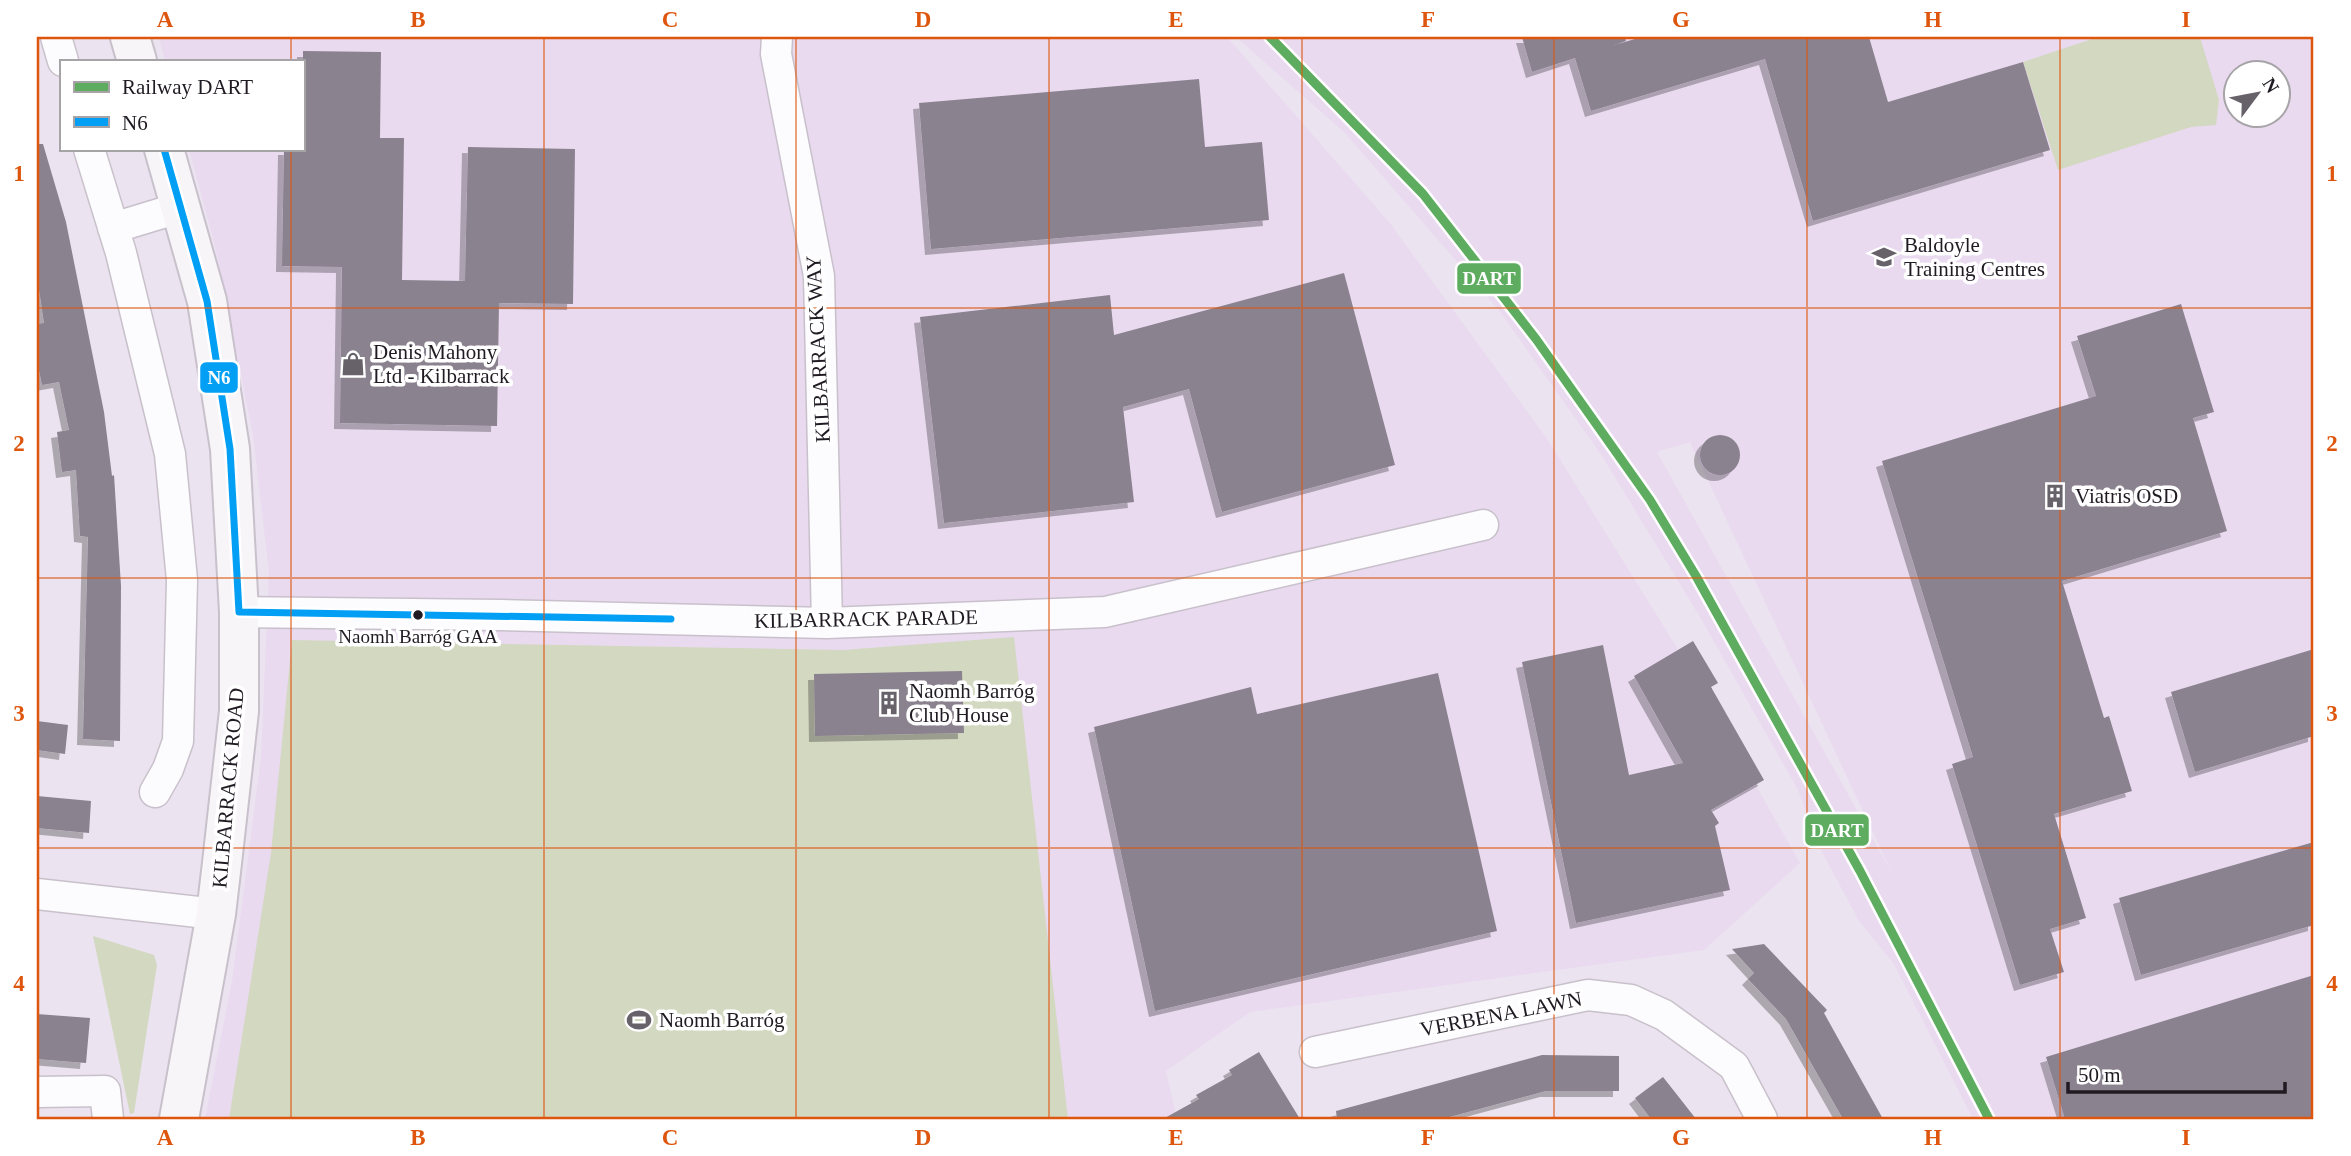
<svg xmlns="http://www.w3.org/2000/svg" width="2351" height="1156" font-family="'Times New Roman',serif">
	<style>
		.built { fill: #e9daf0; fill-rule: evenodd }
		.green { fill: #d3d8c1 }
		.building { fill: #8b828f; filter: url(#shadow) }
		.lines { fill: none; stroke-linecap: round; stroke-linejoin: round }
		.minor-casing { stroke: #c8c1cb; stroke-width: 33 }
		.secondary-casing { stroke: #c8c1cb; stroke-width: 42 }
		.minor { stroke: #fcfbfd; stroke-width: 30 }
		.secondary { stroke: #f8f5f9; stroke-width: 38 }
		.bus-1-casing { stroke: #fff; stroke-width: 12 }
		.bus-1 { stroke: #029ff4; stroke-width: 7 }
		.rail-1-casing { stroke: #fff; stroke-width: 14 }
		.rail-1 { stroke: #5dac60; stroke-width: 9 }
		.grid { fill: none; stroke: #de560d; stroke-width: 2; stroke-opacity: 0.55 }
		.bus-dot { fill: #201b23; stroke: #fff; stroke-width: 2.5 }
		.labels { text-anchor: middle; stroke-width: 7; stroke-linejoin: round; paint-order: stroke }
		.bus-label { font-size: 19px; fill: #201b23; stroke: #fff }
		.poi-label { font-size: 21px; fill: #201b23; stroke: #fff; text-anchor: start }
		.street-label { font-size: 21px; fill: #201b23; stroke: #fff }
		.line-badge { stroke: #fff; stroke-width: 2.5 }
		.badge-label { font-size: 19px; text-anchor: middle; font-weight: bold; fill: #fff }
		.neatline { fill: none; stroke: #de560d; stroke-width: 2.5 }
		.grid-label { font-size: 23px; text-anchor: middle; font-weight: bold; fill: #de560d }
	</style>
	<defs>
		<filter id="shadow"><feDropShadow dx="-6" dy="6" stdDeviation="0" flood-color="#0004"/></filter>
	</defs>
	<rect width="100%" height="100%" fill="#ebe3ef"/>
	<path class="built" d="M 159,37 L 1227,37 L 1389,222 L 1548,440 L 1684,659 L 1800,863 L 1704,950 L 1250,1012 L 1166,1071 L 1177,1119 L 205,1119 L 232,981 L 261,758 L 269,573 L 253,435 L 215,246 L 189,149 L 303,149 L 303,61 L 165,61 Z
		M 1236,37 L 2314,37 L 2314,1119 L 1973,1119 L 1894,964 L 1859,921 L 1821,850 L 1798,790 L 1700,617 L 1602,456 L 1498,309 L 1345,133 ZM 2236,74 L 2278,74 L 2278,116 L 2236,116 ZM 1690,442 L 1892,873 L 1657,452 Z"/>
	<path class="green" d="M 2098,37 L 2200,37 L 2219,100 L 2216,125 L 2191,127 L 2058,170 L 2023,62 Z
		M 1014,637 L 1068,1119 L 229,1119 L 271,853 L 292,640 L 843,650 Z
		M 93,936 L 154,955 L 157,965 L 134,1113 L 130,1114 Z"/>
	<path class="building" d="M 1522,37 L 1625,37 L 1626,41 L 1614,45 L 1642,37 L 1869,37 L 1888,102 L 2023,62 L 2050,150 L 1813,221 L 1765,59 L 1591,111 L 1575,58 L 1532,72 Z
		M 303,51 L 381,52 L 380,138 L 404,138 L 402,280 L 465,281 L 468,147 L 575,149 L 573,304 L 499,303 L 497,426 L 340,423 L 342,267 L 282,266 L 284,149 L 303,149 Z
		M 1199,79 L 1205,147 L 1262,142 L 1269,220 L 931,249 L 919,103 Z
		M 37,144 L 43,144 L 66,222 L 104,412 L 112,476 L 114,475 L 121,586 L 120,741 L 83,739 L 88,537 L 80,536 L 76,470 L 62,472 L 57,432 L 69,430 L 59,382 L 42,385 L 37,360 L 37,324 L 44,323 L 37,276 Z
		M 1344,273 L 1395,465 L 1222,512 L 1189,389 L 1123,407 L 1134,502 L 944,523 L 920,317 L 1110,295 L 1114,335 Z
		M 2181,304 L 2214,412 L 2193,418 L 2227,531 L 2062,581 L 2104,718 L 2109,716 L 2132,791 L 2054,814 L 2086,918 L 2050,929 L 2064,972 L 2020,985 L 1952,764 L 1973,757 L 1882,461 L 2096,396 L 2077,336 Z
		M1700 455a20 20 0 1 1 40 0a20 20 0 1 1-40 0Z
		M 1693,641 L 1718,683 L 1711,687 L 1764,780 L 1711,810 L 1719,823 L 1715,826 L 1730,890 L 1576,923 L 1522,662 L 1603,645 L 1629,775 L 1683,763 L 1634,676 Z
		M 2314,649 L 2314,736 L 2195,772 L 2171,692 Z
		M 962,671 L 964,733 L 815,736 L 814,674 Z
		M 1438,673 L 1497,931 L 1155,1011 L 1094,727 L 1251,687 L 1257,714 Z
		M 37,721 L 68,725 L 65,754 L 37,750 Z
		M 37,796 L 91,801 L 89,833 L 37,828 Z
		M 2314,842 L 2314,925 L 2141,975 L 2119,898 Z
		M 1764,944 L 1827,1010 L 1824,1013 L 1883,1119 L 1843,1119 L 1786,1019 L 1748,979 L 1754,973 L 1732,949 Z
		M 2314,975 L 2314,1119 L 2065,1119 L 2046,1057 Z
		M 37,1014 L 90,1018 L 86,1063 L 37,1059 Z
		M 1259,1052 L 1300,1119 L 1163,1119 L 1199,1099 L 1196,1095 L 1232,1075 L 1229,1070 Z
		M 1542,1055 L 1619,1056 L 1619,1091 L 1546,1091 L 1442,1119 L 1337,1119 L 1336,1111 Z
		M 1663,1077 L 1678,1096 L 1696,1119 L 1651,1119 L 1635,1098 Z"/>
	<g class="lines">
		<g class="minor-casing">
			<path id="minor" d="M 56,37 L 63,61
				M 777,37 L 776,54 L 819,276 L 827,623
				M 89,149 L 121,253 L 170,454 L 182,580 L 178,741 L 168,769 L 155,792
				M 113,228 L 182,207
				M 239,612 L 500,615 L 827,623 L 1105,612 L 1483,525
				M 37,894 L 216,914
				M 1315,1052 L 1588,995 L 1631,1000 L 1664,1015 L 1734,1066 L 1762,1119
				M 37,1092 L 105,1091 L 108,1119"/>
		</g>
		<g class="secondary-casing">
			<path id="secondary" d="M 130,37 L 137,61
				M 164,149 L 207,301 L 230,449 L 239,612 L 239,711 L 222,863 L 216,914 L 179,1119"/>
		</g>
		<use href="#minor" class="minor"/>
		<use href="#secondary" class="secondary"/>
		<g class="bus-1-casing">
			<path id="bus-1" d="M 164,149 L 207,301 L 230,449 L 239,612
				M 239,612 L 671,619"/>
		</g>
		<use href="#bus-1" class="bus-1"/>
		<g class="rail-1-casing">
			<path id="rail-1" d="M 1270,37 L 1423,194 L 1536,339 L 1650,500 L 1696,576 L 1860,871 L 1989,1119"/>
		</g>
		<use href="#rail-1" class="rail-1"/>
	</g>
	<path class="grid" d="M 291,37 L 291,61M 544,37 L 544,1119M 796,37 L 796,1119M 1049,37 L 1049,1119M 1302,37 L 1302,1119M 1554,37 L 1554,1119M 1807,37 L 1807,1119M 2060,37 L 2060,1119M 291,149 L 291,1119M 37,308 L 2314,308M 37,578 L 2314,578M 37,848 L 2314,848"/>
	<defs>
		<g id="university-bare" transform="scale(1.89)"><path d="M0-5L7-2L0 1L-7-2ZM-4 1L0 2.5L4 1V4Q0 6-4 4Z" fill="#67616a" stroke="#fff" stroke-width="2.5" paint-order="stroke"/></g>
		<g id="shop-bare" transform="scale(1.89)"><path d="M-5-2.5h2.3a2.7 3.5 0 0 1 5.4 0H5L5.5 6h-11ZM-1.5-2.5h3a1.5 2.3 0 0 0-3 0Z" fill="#67616a" stroke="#fff" stroke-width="2.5" paint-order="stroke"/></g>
		<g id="building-bare" transform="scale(1.89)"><path d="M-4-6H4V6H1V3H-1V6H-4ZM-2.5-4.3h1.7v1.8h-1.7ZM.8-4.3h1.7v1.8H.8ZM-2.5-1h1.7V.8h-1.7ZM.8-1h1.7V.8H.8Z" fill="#67616a" stroke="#fff" stroke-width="2.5" paint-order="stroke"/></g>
		<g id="stadium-bare" transform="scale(1.89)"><path d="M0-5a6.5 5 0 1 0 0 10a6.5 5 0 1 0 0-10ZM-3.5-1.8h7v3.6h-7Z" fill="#67616a" stroke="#fff" stroke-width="2.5" paint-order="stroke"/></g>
	</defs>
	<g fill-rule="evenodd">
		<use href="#university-bare" x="1884" y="257"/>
		<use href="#shop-bare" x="353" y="364"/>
		<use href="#building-bare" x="2055" y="496"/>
		<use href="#building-bare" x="889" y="703"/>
		<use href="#stadium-bare" x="639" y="1020"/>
	</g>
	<circle class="bus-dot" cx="418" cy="615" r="6"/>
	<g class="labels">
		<g class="bus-label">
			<text x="418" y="643">Naomh Barróg GAA</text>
		</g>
		<g class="poi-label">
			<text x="1904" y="252">Baldoyle<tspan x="1904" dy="24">Training Centres</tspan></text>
			<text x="373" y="359">Denis Mahony<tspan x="373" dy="24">Ltd - Kilbarrack</tspan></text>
			<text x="2075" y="503">Viatris OSD</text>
			<text x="909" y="698">Naomh Barróg<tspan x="909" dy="24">Club House</tspan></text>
			<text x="659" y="1027">Naomh Barróg</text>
		</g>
		<g class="street-label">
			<text transform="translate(818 349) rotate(-93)" y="7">KILBARRACK WAY</text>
			<text transform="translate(866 619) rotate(-1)" y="7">KILBARRACK PARADE</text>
			<text transform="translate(228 788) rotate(-85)" y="7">KILBARRACK ROAD</text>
			<text transform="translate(1501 1014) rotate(-11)" y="7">VERBENA LAWN</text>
		</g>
	</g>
	<g class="line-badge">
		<rect x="1456" y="262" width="66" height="33" rx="7" fill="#5dac60"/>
		<rect x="199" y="361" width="40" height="33" rx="7" fill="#029ff4"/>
		<rect x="1804" y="813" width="66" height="34" rx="7" fill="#5dac60"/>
	</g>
	<g class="badge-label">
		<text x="1489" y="285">DART</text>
		<text x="219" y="384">N6</text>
		<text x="1837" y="837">DART</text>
	</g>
	<rect width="2351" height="1156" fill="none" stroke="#ffffff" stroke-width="77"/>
	<rect x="60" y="60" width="245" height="91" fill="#ffffff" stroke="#a6a4a7" stroke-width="2"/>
	<rect x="74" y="82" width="35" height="10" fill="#5dac60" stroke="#a6a4a7" stroke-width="2"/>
	<text x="122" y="94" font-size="21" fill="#201b23">Railway DART</text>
	<rect x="74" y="117" width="35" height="10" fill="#029ff4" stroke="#a6a4a7" stroke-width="2"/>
	<text x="122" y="130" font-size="21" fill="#201b23">N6</text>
	<g transform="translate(2257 94) rotate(58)"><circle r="33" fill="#ffffff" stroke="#a6a4a7" stroke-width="2"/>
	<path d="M0-5L12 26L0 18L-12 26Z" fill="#67616a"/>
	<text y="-10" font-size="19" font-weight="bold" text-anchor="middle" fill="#201b23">N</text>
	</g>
	<path d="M2068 1082v10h217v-10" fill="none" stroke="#201b23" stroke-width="3.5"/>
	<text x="2078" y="1082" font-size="21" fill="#201b23" stroke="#ffffff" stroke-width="5" paint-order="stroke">50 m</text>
	<rect x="38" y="38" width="2274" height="1080" class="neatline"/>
	<g class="grid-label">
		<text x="165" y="27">A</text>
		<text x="418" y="27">B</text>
		<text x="670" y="27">C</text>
		<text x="923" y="27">D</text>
		<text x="1176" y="27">E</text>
		<text x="1428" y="27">F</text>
		<text x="1681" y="27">G</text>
		<text x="1933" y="27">H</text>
		<text x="2186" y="27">I</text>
		<text x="19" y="181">1</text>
		<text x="2332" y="181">1</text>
		<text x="19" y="451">2</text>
		<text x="2332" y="451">2</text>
		<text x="19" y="721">3</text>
		<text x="2332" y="721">3</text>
		<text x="19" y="991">4</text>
		<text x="2332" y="991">4</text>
		<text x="165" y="1145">A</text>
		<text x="418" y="1145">B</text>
		<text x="670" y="1145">C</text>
		<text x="923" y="1145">D</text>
		<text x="1176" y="1145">E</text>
		<text x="1428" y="1145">F</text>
		<text x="1681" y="1145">G</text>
		<text x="1933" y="1145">H</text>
		<text x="2186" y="1145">I</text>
	</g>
</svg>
